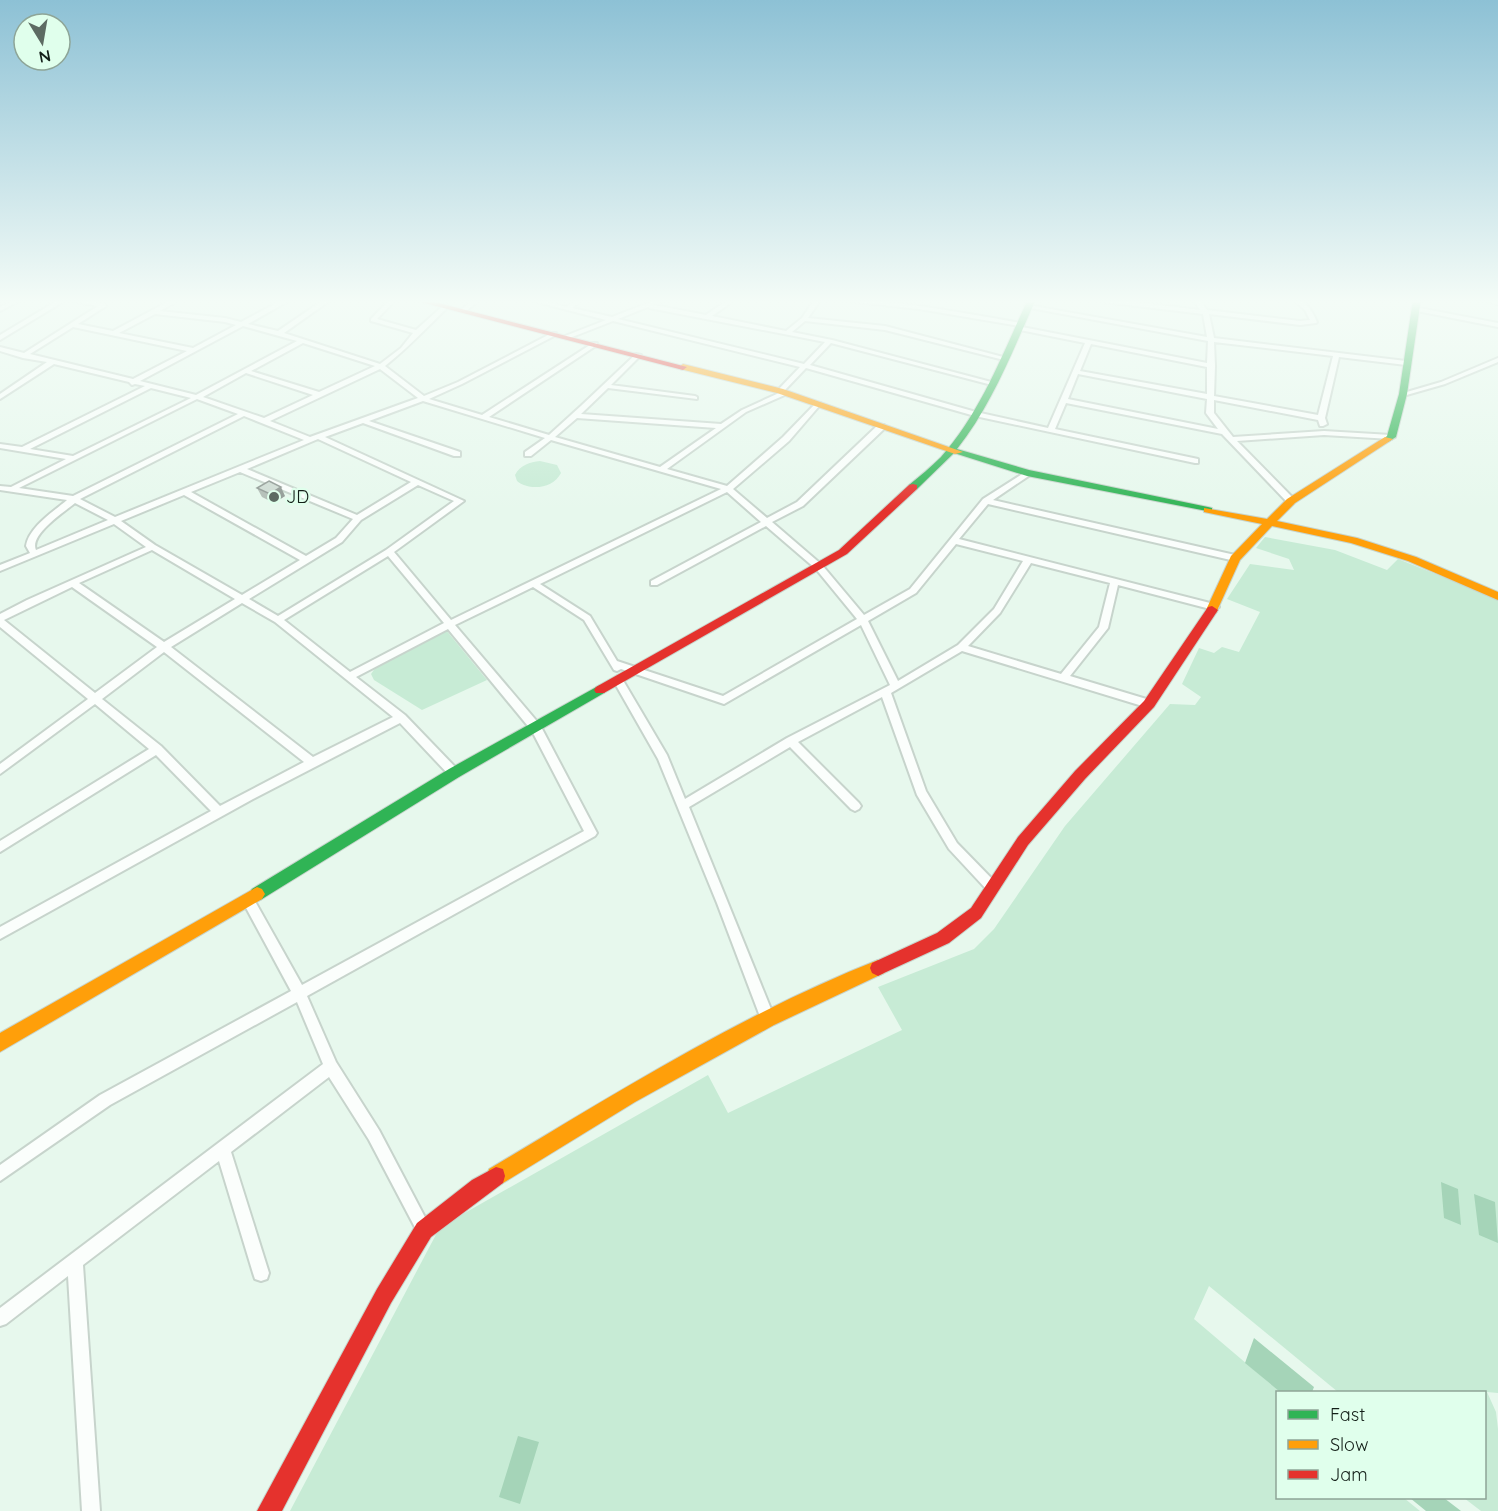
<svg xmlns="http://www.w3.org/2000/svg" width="1498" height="1511" font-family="Quicksand,sans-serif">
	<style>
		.green { fill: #c7ebd5 }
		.water { fill: #a5d4b8 }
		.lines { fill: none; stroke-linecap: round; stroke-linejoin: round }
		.street-casing { stroke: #c7d4cc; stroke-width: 4 }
		.fast-casing { stroke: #c7d4cc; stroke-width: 2 }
		.slow-casing { stroke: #c7d4cc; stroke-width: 2 }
		.jam-casing { stroke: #c7d4cc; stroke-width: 2 }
		.street { fill: #fbfefc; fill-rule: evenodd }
		.fast { fill: #30b455; fill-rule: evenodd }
		.slow { fill: #ff9f0a; fill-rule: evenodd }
		.jam { fill: #e5322d; fill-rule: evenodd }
		.wall { fill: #b1bcb5 }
		.shaded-wall { fill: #909994 }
		.building { fill: #cedbd3; stroke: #909994; stroke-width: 1.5 }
		.poi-dot { fill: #5d6b63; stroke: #e0ffec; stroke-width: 2 }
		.labels { text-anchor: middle; stroke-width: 4.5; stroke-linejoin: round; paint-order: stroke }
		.far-poi-label { font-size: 18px; fill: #131f18; stroke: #e0ffec; text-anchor: start }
	</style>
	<rect width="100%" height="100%" fill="#e7f8ed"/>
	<path class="green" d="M 540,461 L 557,465 L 561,473 C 553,489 529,491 517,481 L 515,475 C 520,465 530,462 540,461 Z
		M 1265,537 L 1335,550 L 1387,570 L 1398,559 L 1498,599 L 1498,1393 L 1487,1392 L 1496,1412 L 1498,1429 L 1498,1511 L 1481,1511 L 1464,1498 L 1484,1498 L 1484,1392 L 1338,1392 L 1209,1286 L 1194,1319 L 1280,1392 L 1278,1392 L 1278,1498 L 1404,1498 L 1420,1511 L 290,1511 L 440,1227 L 708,1075 L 728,1113 L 902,1030 L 878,987 L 974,949 L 994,929 L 1065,826 L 1170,704 L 1195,705 L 1201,697 L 1182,684 L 1199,648 L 1214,653 L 1222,647 L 1239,652 L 1260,612 L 1227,599 L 1250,564 L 1294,570 L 1289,559 L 1256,548 Z
		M 446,630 L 487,680 L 422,710 L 374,680 L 371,674 L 376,667 Z"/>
	<path class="water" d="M 1441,1182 L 1458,1189 L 1461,1225 L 1444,1218 Z
		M 1474,1194 L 1495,1202 L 1498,1243 L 1479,1235 Z
		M 1254,1338 L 1314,1387 L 1312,1392 L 1280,1392 L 1245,1363 Z
		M 518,1436 L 539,1442 L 520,1504 L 499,1497 Z
		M 1410,1498 L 1444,1498 L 1461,1511 L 1426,1511 Z"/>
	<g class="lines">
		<g class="street-casing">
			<path id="street" d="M 15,299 L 23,299 L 0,311 L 0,307 Z
				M 60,299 L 80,299 L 106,304 L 106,306 L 78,324 L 113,331 L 173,299 L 181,299 L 160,311 L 225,318 L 241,322 L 284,299 L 292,299 L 248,324 L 278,331 L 325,299 L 332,299 L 284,333 L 380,364 L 401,348 L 413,333 L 371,321 L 371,319 L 390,299 L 396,299 L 377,319 L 416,330 L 444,305 L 448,305 L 448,307 C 427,327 408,348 385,366 L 424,396 L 458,382 L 552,333 L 556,333 L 556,335 L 462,384 L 429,399 L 482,415 L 593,343 L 597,343 L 597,345 L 489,417 L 549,435 L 582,405 L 636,354 L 641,355 L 611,385 L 695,396 L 697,397 L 697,399 L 608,388 L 581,414 L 721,424 L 742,410 L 779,393 L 777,391 L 778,390 L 800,367 L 613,321 L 567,339 L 564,337 L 565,336 L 606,320 L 525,299 L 536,299 L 567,307 L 577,299 L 584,299 L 572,308 L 612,317 L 658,299 L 667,299 L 654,305 L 706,315 L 729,299 L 736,299 L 712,316 L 786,331 L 802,318 L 815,299 L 821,299 L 808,318 L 885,326 L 1007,358 L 1004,360 L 885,330 L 805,321 L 792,332 L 832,340 L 995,383 L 992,385 L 831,343 L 810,365 L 976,412 L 1048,428 L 1085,343 L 1020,330 L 1017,328 L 1019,326 L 919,309 L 829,299 C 894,299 957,312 1021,323 L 1024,325 L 1022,327 L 1207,363 L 1208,341 L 1025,307 L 1028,305 L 1207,337 L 1203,314 L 1103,302 L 1100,300 L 1111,299 L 1200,310 L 1193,299 L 1199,299 L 1207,310 L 1300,321 L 1310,320 L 1305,310 L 1292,299 C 1306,299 1312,311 1317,322 L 1316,323 L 1300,325 L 1209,314 L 1214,338 L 1406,361 L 1409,363 L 1406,365 L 1339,357 L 1325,418 L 1327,424 L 1323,426 L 1320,426 L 1318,420 L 1214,400 L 1214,413 L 1233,437 L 1324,431 L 1391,435 L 1395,437 L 1391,439 L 1324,435 L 1237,441 L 1294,499 L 1295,501 L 1291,503 L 1288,503 L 1222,434 L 1066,403 L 1055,429 L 1198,459 L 1198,463 L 1195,463 L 975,416 L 806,368 L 784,391 L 787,392 L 787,394 L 746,412 L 667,469 L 727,486 L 783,437 L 816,403 L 820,403 L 820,405 L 789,441 L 733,489 L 767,518 L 797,502 L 878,425 L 884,425 L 884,429 L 803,506 L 772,522 L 822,565 L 864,615 L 910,589 L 983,499 L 1027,471 L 1031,473 L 1030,475 L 993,500 L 1235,555 L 1239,558 L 1235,561 L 988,504 L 959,539 L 1214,604 L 1219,607 L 1214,610 L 1118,585 L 1108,628 L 1070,676 L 1153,701 L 1154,704 L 1149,708 L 962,651 L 891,693 L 926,791 L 957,843 L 996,883 L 998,887 L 996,891 L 992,892 L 988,891 L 949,849 L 917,795 L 882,697 L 798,742 L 859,803 L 861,806 L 859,809 L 855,811 L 851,809 L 790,747 L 689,807 L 775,1019 L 773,1024 L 768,1025 L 763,1024 L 761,1019 L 717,903 L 658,759 L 613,680 L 618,676 L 621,677 L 667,755 L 685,799 L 787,738 L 890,685 L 861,625 L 724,704 L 621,669 L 617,671 L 614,670 L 584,620 L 533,587 L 455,625 L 540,725 L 597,833 L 595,836 L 307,996 L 336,1062 L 379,1130 L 429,1225 L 432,1230 L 429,1235 L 424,1238 L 419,1235 L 369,1140 L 329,1077 L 231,1152 L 269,1273 L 267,1279 L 261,1281 L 255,1279 L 253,1273 L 219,1161 L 83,1265 L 100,1511 L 82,1511 L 68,1276 L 6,1324 L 0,1326 L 0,1308 L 323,1064 L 297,1002 L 110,1105 L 0,1181 L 0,1165 L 100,1095 L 291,991 L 244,904 L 242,900 L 244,896 L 248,895 L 252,896 L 302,985 L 584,831 L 532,731 L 448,629 L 356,677 L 405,715 L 458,770 L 459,773 L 458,776 L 450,776 L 400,723 L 253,799 L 0,939 L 0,927 L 211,811 L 156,755 L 0,852 L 0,841 L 149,749 L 95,704 L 0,774 L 0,764 L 88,699 L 0,627 L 0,614 L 27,600 L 146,547 L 114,524 L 0,571 L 0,565 L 30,553 L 26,546 C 29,527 53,512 67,500 L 0,490 L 0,486 L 11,487 L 66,459 L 0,448 L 0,444 L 22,447 L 145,386 L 135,384 L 132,385 L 129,382 L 54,364 L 0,399 L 0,394 L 47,362 L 23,358 L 0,351 L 0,347 L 24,353 L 98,306 L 66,300 L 0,340 L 0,335 ZM 648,307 L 649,308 L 825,342 L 804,364 L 618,319 ZM 155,314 L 225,322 L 236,325 L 193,348 L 119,333 ZM 243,326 L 297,341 L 196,395 L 140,381 ZM 73,327 L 187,351 L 133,379 L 30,354 ZM 1214,342 L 1333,356 L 1318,415 L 1214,396 L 1215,366 ZM 303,343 L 375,366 L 319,392 L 251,371 ZM 1091,344 L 1207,367 L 1207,394 L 1080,371 ZM 380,369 L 418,398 L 310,437 L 270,421 ZM 246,373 L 313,395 L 264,418 L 203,397 ZM 1078,374 L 1207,399 L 1206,413 L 1218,429 L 1068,399 ZM 151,388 L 191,398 L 73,456 L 30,449 ZM 197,399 L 238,414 L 73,496 L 19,488 ZM 423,401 L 545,438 L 525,452 L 525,456 L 531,456 L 551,440 L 721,489 L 451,620 L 394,552 L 464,501 L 325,437 L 363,423 L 454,456 L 460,456 L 460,452 L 369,421 ZM 244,416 L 304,440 L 115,517 L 80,499 ZM 577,418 L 716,428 L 660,467 L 555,437 ZM 318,439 L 411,482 L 357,515 L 247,469 ZM 240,472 L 353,519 L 336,538 L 306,556 L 191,492 ZM 418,485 L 454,501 L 386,550 L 278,616 L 249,599 L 342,542 L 361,520 ZM 727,492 L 761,522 L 651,581 L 651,585 L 657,585 L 766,526 L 816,569 L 857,619 L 723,696 L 617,661 L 590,616 L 540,584 ZM 184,495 L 300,560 L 242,595 L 155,545 L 121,521 ZM 75,503 L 108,520 L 36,550 C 29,535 64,512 75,503 ZM 956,544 L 1023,561 L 994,609 L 958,645 L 898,681 L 868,621 L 916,593 ZM 152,550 L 235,599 L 164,642 L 79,583 ZM 388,556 L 444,623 L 350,672 L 284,620 ZM 1031,563 L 1110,583 L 1099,627 L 1061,674 L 968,646 L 1000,613 ZM 72,587 L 157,647 L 95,693 L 4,620 ZM 242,603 L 275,622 L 393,717 L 313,757 L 171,647 ZM 164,652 L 304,762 L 220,806 L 161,746 L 102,699 Z
				M 474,299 L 481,299 L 466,311 L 462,311 L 462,309 Z
				M 1477,299 L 1498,300 L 1498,304 Z
				M 1414,307 L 1498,323 L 1498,327 L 1412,310 L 1412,308 Z
				M 1498,358 L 1498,362 L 1445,384 L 1403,396 L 1400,394 L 1441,382 Z"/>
		</g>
		<g class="fast-casing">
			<path id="fast" d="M 1028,299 L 1036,299 C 1013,350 992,405 957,449 L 1029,470 L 1208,507 L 1212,508 L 1212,512 L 1027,476 L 954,453 L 917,489 L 909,489 L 909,485 C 920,476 931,467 941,457 C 981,412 1003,353 1028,299 Z
				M 1413,299 L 1421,299 L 1407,394 L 1396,437 L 1388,442 L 1383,439 L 1387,436 L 1399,394 Z
				M 600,685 L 604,687 L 606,690 L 604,693 L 459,777 L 262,899 L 257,901 L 252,899 L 249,894 L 252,889 L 449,769 Z"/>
		</g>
		<g class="slow-casing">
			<path id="slow" d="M 683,364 L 783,389 L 963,452 L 955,454 L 777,393 L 680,369 L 679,367 Z
				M 1385,437 L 1393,439 L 1295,503 L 1277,521 L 1357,538 L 1416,557 L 1498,592 L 1498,600 L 1408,561 L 1351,543 L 1272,526 L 1240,560 L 1216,613 L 1208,613 L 1206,610 L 1231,556 L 1262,524 L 1204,512 L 1204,508 L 1267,519 L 1287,499 Z
				M 257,887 L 262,889 L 265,894 L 262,899 L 0,1052 L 0,1033 Z
				M 878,960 L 884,963 L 886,968 L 884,973 L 774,1025 L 635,1102 L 503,1183 L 496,1185 L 489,1183 L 487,1176 L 489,1169 C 615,1094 741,1014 878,960 Z"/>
		</g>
		<g class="jam-casing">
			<path id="jam" d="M 409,299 L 423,299 L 687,367 L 683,370 Z
				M 913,484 L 917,485 L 917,489 L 847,554 L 604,693 L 596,693 L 594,690 L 596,687 L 839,550 L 909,485 Z
				M 1212,606 L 1218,610 L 1154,707 L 1085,779 L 1028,845 L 981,918 L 949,943 L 884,973 L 878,976 L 872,973 L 870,968 L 872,963 L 937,933 L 971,908 L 1018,837 L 1075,771 L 1144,701 L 1208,607 Z
				M 496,1167 L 503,1169 L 505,1176 L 503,1183 L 431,1237 L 391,1303 L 282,1511 L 257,1511 L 377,1289 L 417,1223 L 472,1180 Z"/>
		</g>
		<use href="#street" class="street"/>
		<use href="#fast" class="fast"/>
		<use href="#slow" class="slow"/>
		<use href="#jam" class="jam"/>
	</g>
	<path class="wall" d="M 257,488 L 285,496 L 274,503 L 262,497 Z"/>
	<path class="shaded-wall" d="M 281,487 L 285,496 L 274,503 L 270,494 Z"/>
	<path class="building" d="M 269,481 L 281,487 L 270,494 L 257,488 Z"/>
	<linearGradient id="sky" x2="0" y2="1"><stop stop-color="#8dc1d5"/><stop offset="0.59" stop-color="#f4fcf7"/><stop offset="1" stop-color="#f4fcf7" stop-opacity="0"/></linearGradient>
	<rect width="1498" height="511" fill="url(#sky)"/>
	<circle class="poi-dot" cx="274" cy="497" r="6"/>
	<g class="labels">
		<g class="far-poi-label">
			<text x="286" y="503">JD</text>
		</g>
	</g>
	<rect x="1276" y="1391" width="210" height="108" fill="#e0ffec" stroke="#8ea597" stroke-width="1.5"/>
	<rect x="1288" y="1410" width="30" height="9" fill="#30b455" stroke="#8ea597" stroke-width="1.5"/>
	<text x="1330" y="1421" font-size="18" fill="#131f18">Fast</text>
	<rect x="1288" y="1440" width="30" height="9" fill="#ff9f0a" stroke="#8ea597" stroke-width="1.5"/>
	<text x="1330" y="1451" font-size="18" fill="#131f18">Slow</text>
	<rect x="1288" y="1470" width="30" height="9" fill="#e5322d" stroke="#8ea597" stroke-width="1.5"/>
	<text x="1330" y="1481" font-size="18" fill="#131f18">Jam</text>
	<g transform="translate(42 42) rotate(169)"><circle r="28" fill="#e0ffec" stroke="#8ea597" stroke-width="1.5"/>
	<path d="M0-4.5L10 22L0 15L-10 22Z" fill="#5d6b63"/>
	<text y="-9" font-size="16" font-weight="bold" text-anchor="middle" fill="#131f18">N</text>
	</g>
</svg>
